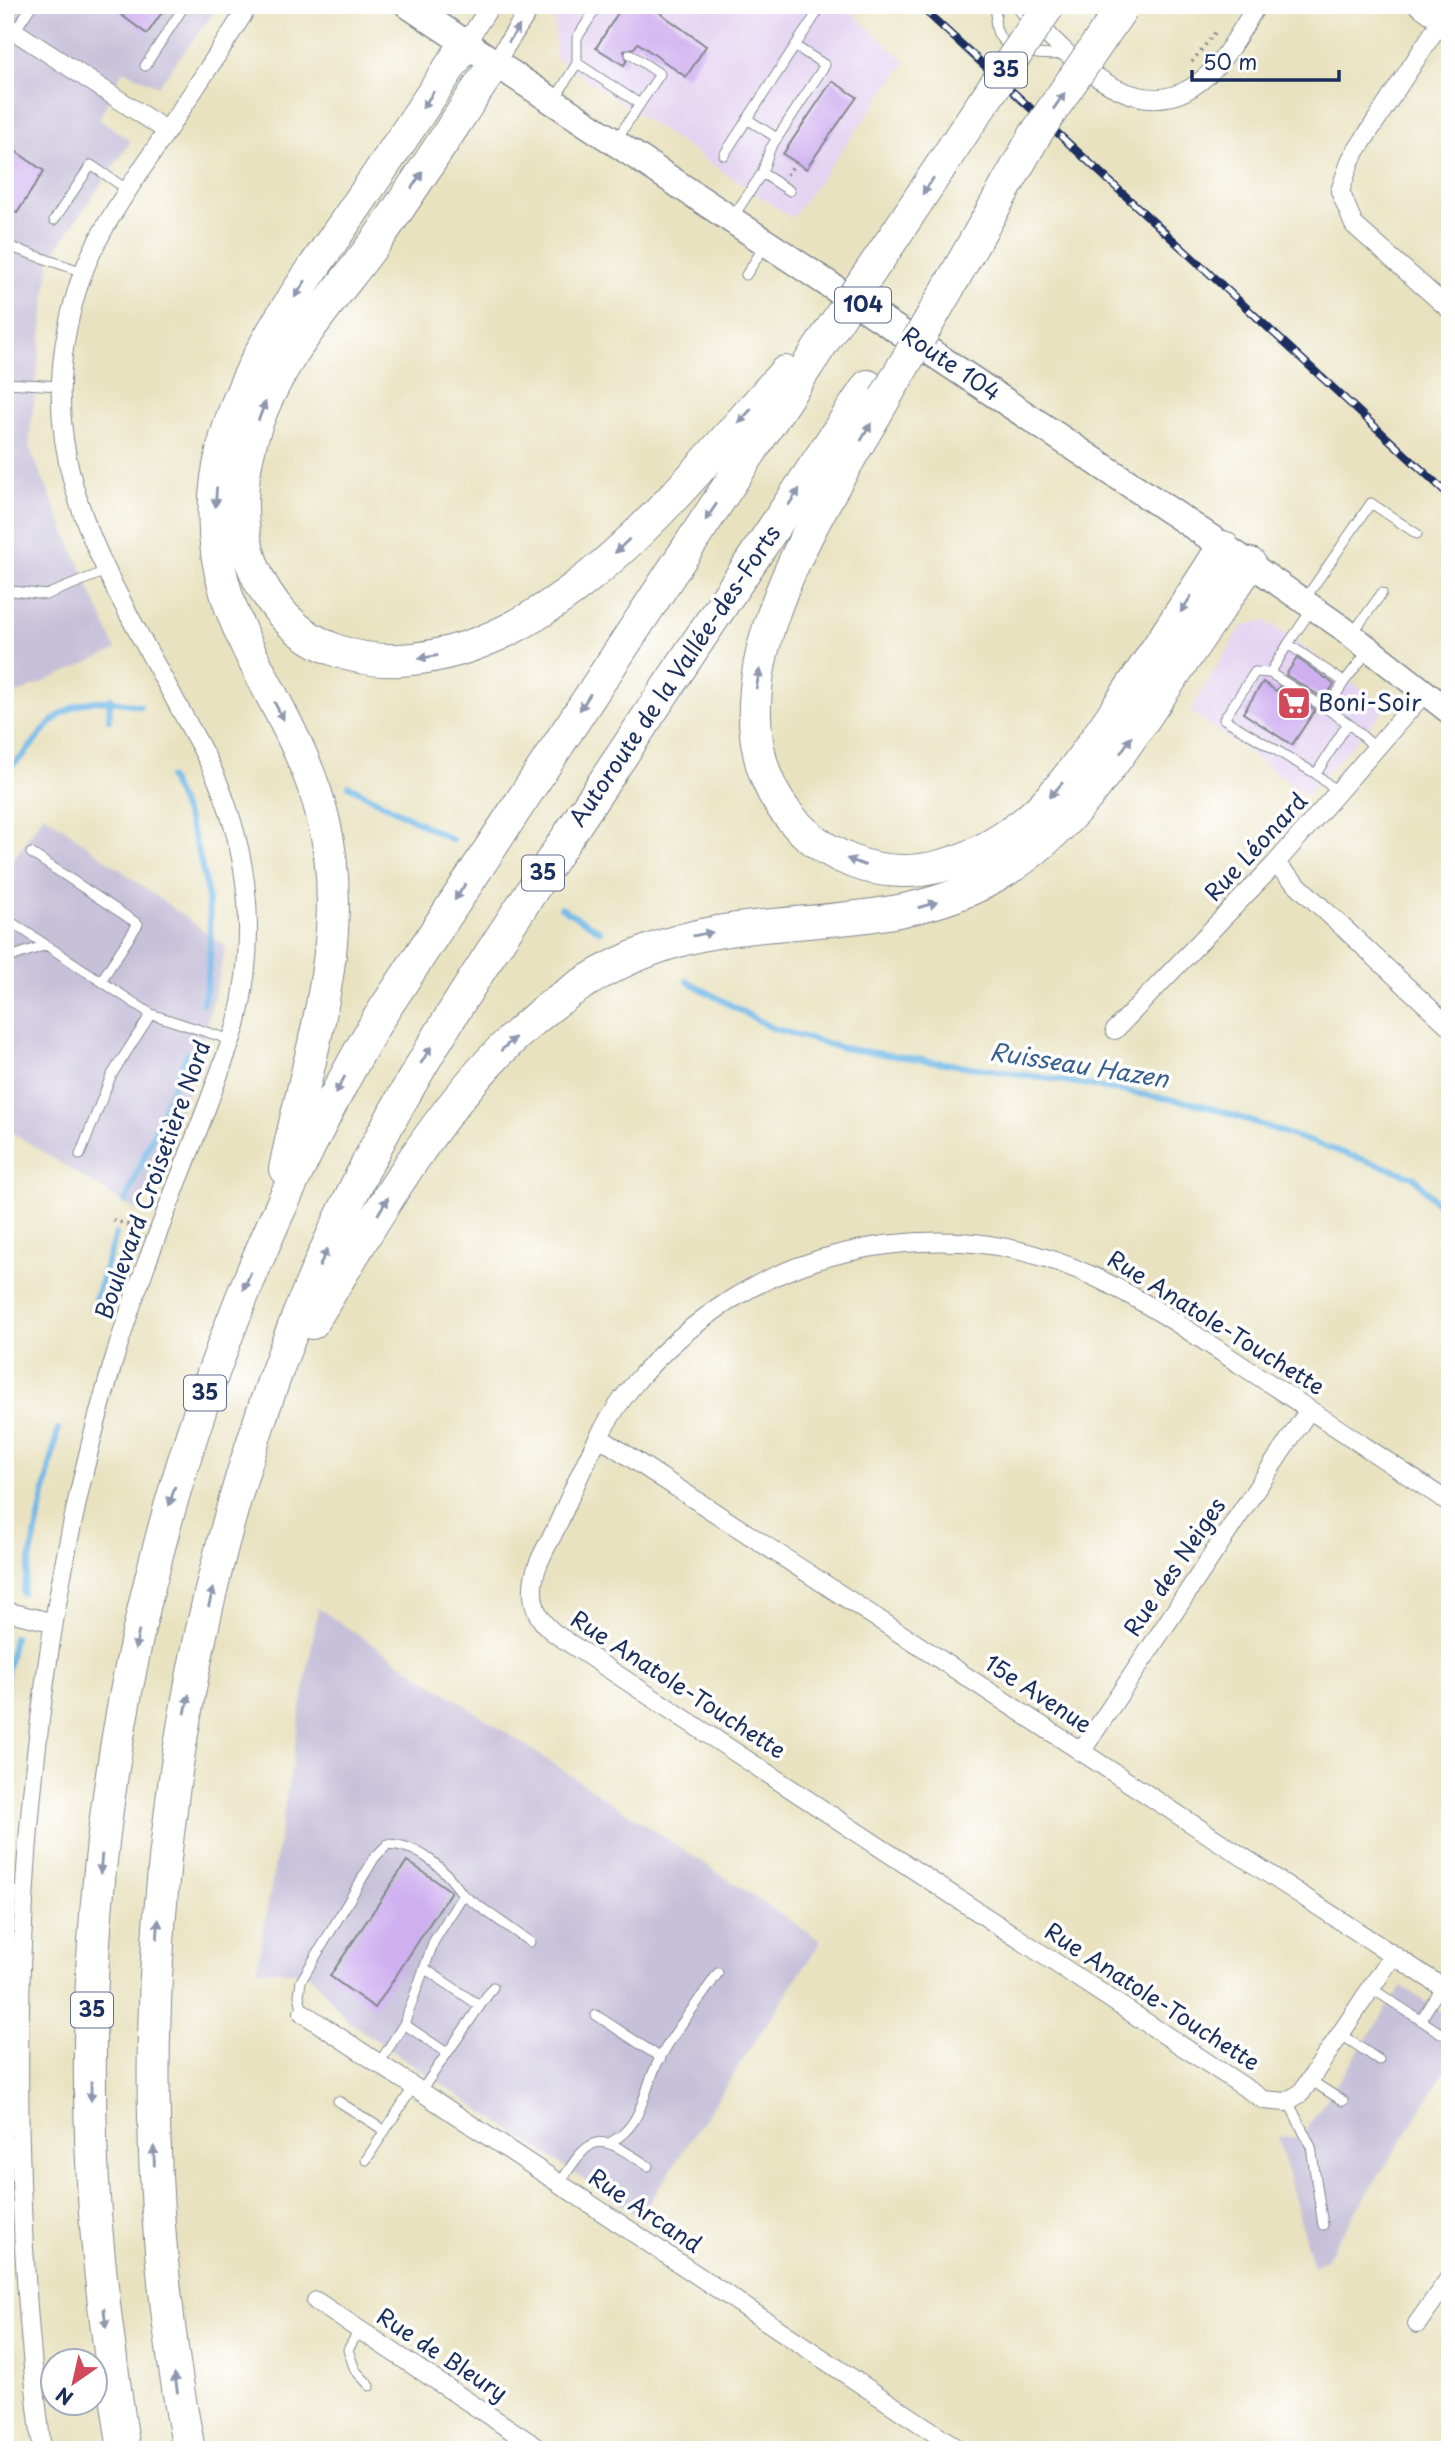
<svg xmlns="http://www.w3.org/2000/svg" width="1455" height="2455" font-family="'Playpen Sans',sans-serif">
	<style>
		.built { fill: #e4d3f1 }
		.industrial { fill: #c6c0d9 }
		.lines { fill: none; stroke-linecap: round; stroke-linejoin: round }
		.stream { stroke: #6fb8e7; stroke-width: 6 }
		.building { fill: #cfaff0 }
		.lane-casing { stroke: #82888f; stroke-width: 11 }
		.street-casing { stroke: #82888f; stroke-width: 20 }
		.secondary-casing { stroke: #82888f; stroke-width: 27 }
		.primary-casing { stroke: #82888f; stroke-width: 29 }
		.highway-casing { stroke: #82888f; stroke-width: 34 }
		.path { stroke: #82888f; stroke-width: 3.5; stroke-dasharray: 2 5; stroke-linecap: butt }
		.lane { stroke: #fff; stroke-width: 9 }
		.street { stroke: #fff; stroke-width: 18 }
		.secondary { stroke: #fff; stroke-width: 24 }
		.primary { stroke: #fff; stroke-width: 26 }
		.highway { stroke: #fff; stroke-width: 32 }
		.rail-casing { stroke: #1b2f5e; stroke-width: 8 }
		.rail { stroke: #fff; stroke-width: 5; stroke-dasharray: 16; stroke-linecap: butt }
		.highway-bridge-casing { stroke: #82888f; stroke-width: 34; stroke-linecap: butt }
		.highway-bridge { stroke: #fff; stroke-width: 32 }
		.oneway { fill: #8d97ae }
		.labels { text-anchor: middle; stroke-width: 7; stroke-linejoin: round; paint-order: stroke }
		.shield { fill: #fff; stroke: #5f6d8e; stroke-width: 2 }
		.shield-label { font-size: 21px; font-weight: bold; fill: #1b2f5e }
		.street-label { font-size: 23px; fill: #1b2f5e; stroke: #fff }
		.poi-label { font-size: 23px; fill: #1b2f5e; stroke: #fff; text-anchor: start }
		.water-label { font-size: 24px; font-style: italic; fill: #385f8e; stroke: #fff }
	</style>
	<rect width="100%" height="100%" fill="#fff"/>
	<filter id="ink" filterUnits="userSpaceOnUse"><feTurbulence type="fractalNoise" baseFrequency=".0143" numOctaves="2"/><feDisplacementMap in="SourceGraphic" scale="14" xChannelSelector="R" yChannelSelector="G"/><feConvolveMatrix kernelMatrix="1 2 1 2 8 2 1 2 1" color-interpolation-filters="sRGB"/></filter>
	<filter id="wash" filterUnits="userSpaceOnUse"><feTurbulence type="fractalNoise" baseFrequency=".00686" numOctaves="4" result="noise"/><feDisplacementMap in="SourceGraphic" scale="28" xChannelSelector="R" yChannelSelector="G"/><feGaussianBlur stdDeviation="1.57" result="paint"/><feColorMatrix in="noise" values="0 0 0 0 0 0 0 0 0 0 0 0 0 0 0 0 0 1.4 0 .05"/><feComposite in="paint" operator="in"/></filter>
	<g filter="url(#wash)">
		<rect width="100%" height="100%" fill="#e9e2c0"/>
		<path class="built" d="M 558,5 L 844,5 L 906,62 L 792,218 L 556,59 L 554,11 Z
			M 1266,621 L 1387,707 L 1307,795 L 1190,711 L 1242,626 Z"/>
		<path class="industrial" d="M 5,5 L 220,5 L 158,86 L 123,70 L 99,119 L 131,141 L 50,258 L 29,446 L 116,650 L 5,699 Z
			M 44,814 L 226,947 L 194,1075 L 138,1212 L 5,1128 L 5,872 Z
			M 318,1608 L 821,1941 L 640,2217 L 348,2021 L 310,1974 L 257,1969 Z
			M 1402,1986 L 1450,2019 L 1450,2064 L 1325,2260 L 1313,2268 L 1278,2137 L 1301,2137 Z"/>
		<g class="lines">
			<path class="stream" d="M 109,720 L 110,699
				M 5,771 C 22,760 33,743 46,728 C 75,697 102,697 140,706
				M 169,778 C 205,849 221,926 203,1004
				M 349,786 L 452,840
				M 561,908 L 600,931
				M 687,981 L 772,1028 L 842,1048 L 1059,1080 L 1203,1105 L 1414,1177 L 1450,1218
				M 125,1202 L 187,1053
				M 92,1309 L 116,1234
				M 23,1593 L 58,1429
				M 5,1683 L 14,1637"/>
		</g>
		<g id="blocks">
			<path class="building" d="M 108,5 L 167,5 L 147,34 Z
				M 623,5 L 649,5 L 706,46 L 686,77 L 638,43 L 634,48 L 624,51 L 627,60 L 624,65 L 596,48 Z
				M 832,81 L 857,97 L 806,169 L 783,154 Z
				M 5,144 L 44,171 L 17,213 L 5,204 Z
				M 1297,658 L 1334,684 L 1325,699 L 1286,675 Z
				M 1263,682 L 1276,691 L 1279,687 L 1315,710 L 1292,745 L 1243,713 Z
				M 407,1861 L 451,1891 L 375,2008 L 330,1976 Z"/>
		</g>
	</g>
	<g filter="url(#ink)">
		<use href="#blocks" fill-opacity="0" stroke="#82888f" stroke-width="2"/>
		<g class="lines">
			<g class="lane-casing">
				<path id="lane" d="M 998,5 C 983,51 1032,57 1065,54
					M 15,31 L 32,5
					M 795,46 L 817,13
					M 577,63 L 577,38 L 598,5
					M 145,66 L 185,5
					M 555,99 L 577,63 L 640,104
					M 747,119 L 777,138
					M 616,140 L 660,74 L 630,54
					M 724,155 L 795,46 L 825,65 L 770,149 L 762,173
					M 733,217 L 762,173 L 790,191
					M 54,220 L 91,165 L 128,190
					M 5,245 L 83,272
					M 746,275 L 766,244
					M 5,383 L 60,386
					M 5,590 L 46,595 L 106,571
					M 1305,599 L 1371,503 L 1417,534
					M 1312,609 L 1288,644 L 1344,682 L 1369,650
					M 1352,634 L 1382,593
					M 1288,644 L 1270,673 L 1327,709 L 1344,682
					M 1270,673 L 1255,672 L 1224,719 L 1316,774 L 1339,793
					M 1348,723 L 1377,749
					M 1316,774 L 1348,723 L 1327,709
					M 31,853 L 138,924 L 101,981
					M 5,918 L 151,1014
					M 5,959 L 46,945
					M 80,1155 L 111,1076 L 151,1014 L 231,1040
					M 463,1895 L 530,1942
					M 424,1968 L 480,2006
					M 1371,1988 L 1442,2034 L 1450,2023
					M 303,2013 L 299,1995 L 301,1981 L 375,1857 L 388,1844 C 420,1845 446,1870 463,1895 L 434,1941 L 404,2024
					M 596,2015 L 661,2058
					M 1421,2020 L 1442,1987
					M 1340,2034 L 1379,2060
					M 379,2063 L 404,2024 L 447,2053
					M 1310,2080 L 1343,2101
					M 421,2091 L 493,1987
					M 338,2101 L 385,2131
					M 1288,2101 L 1311,2147 L 1323,2225
					M 611,2142 C 643,2125 642,2094 657,2064 C 672,2033 698,2003 718,1973
					M 366,2160 L 414,2086
					M 560,2183 C 593,2131 598,2133 648,2166
					M 359,2330 L 348,2350 L 355,2370 L 370,2386"/>
			</g>
			<g class="street-casing">
				<path id="street" d="M 1020,5 C 1063,52 1137,136 1203,79 C 1226,60 1241,30 1257,5
					M 1417,5 L 1450,28
					M 1450,7 L 1351,159 L 1340,191 L 1354,225 L 1450,310
					M 5,25 L 167,131
					M 466,43 L 491,5
					M 495,63 L 532,5
					M 1275,864 L 1450,1027
					M 1115,1030 L 1275,864 L 1425,692
					M 599,1437 L 1450,1992
					M 5,1611 L 51,1622
					M 1081,1752 L 1309,1410
					M 1393,1955 L 1301,2093 L 1286,2102 L 1264,2100 L 557,1635 C 541,1624 532,1608 533,1588 C 533,1567 548,1545 557,1526 C 579,1477 600,1423 636,1382 C 663,1349 696,1322 732,1299 C 799,1257 882,1238 960,1242 C 1071,1248 1151,1306 1241,1365 C 1311,1410 1380,1457 1450,1503
					M 303,2013 L 960,2450
					M 316,2301 L 541,2450
					M 1417,2324 L 1450,2277
					M 42,2450 C 0,2105 12,1699 113,1363 C 147,1248 198,1140 236,1026 C 254,953 252,878 227,806 C 216,772 198,742 181,711 C 104,567 25,456 78,287 C 93,239 124,196 151,155 C 184,105 217,56 249,5"/>
			</g>
			<g class="secondary-casing">
				<path id="secondary" d="M 1250,564 L 1341,627 L 1450,712"/>
			</g>
			<g class="primary-casing">
				<path id="primary" d="M 408,5 L 1241,558"/>
			</g>
			<g class="highway-casing">
				<path id="highway" d="M 495,63 C 456,121 419,180 379,237 C 331,303 271,364 250,445 C 234,507 240,568 285,617 C 314,648 357,662 400,660 C 561,652 685,482 785,372
					M 894,237 L 962,134
					M 954,278 L 1035,135
					M 885,398 C 825,503 710,669 773,792 C 790,824 818,848 851,861 C 911,885 971,863 1020,826 C 1057,798 1083,757 1109,720 C 1148,663 1186,605 1223,547
					M 285,1169 C 308,1054 353,937 323,818 C 292,694 197,619 217,478 C 232,376 296,294 352,212 C 391,156 428,100 466,43
					M 312,1323 C 417,1151 514,958 736,929 C 828,917 921,923 1003,872 C 1069,831 1109,770 1152,707 C 1184,659 1217,612 1250,564
					M 124,2450 C 112,2371 101,2293 95,2213 C 65,1797 169,1379 378,1019 L 846,307
					M 189,2450 C 106,2027 170,1549 367,1164 C 432,1037 513,919 592,800 C 684,662 776,524 868,386"/>
			</g>
			<path class="path" d="M 1192,62 L 1218,29
				M 787,175 L 796,162
				M 113,1220 L 141,1229"/>
			<use href="#lane" class="lane"/>
			<use href="#street" class="street"/>
			<use href="#secondary" class="secondary"/>
			<use href="#primary" class="primary"/>
			<use href="#highway" class="highway"/>
			<g class="rail-casing">
				<path id="rail" d="M 919,5 L 1450,496"/>
			</g>
			<use href="#rail" class="rail"/>
			<g class="highway-bridge-casing">
				<path id="highway-bridge" d="M 962,134 L 1049,5
					M 1035,135 L 1122,8
					M 846,307 L 894,237
					M 885,398 L 954,278"/>
			</g>
			<use href="#highway-bridge" class="highway-bridge"/>
		</g>
		<defs><path id="oneway-solid" d="M-6-.8H1V-3.2L6.5 0L1 3.2V.8H-6Z" transform="scale(1.75)"/></defs>
		<g class="oneway">
			<use href="#oneway-solid" transform="translate(514 34) rotate(-57)"/>
			<use href="#oneway-solid" transform="translate(428 100) rotate(124)"/>
			<use href="#oneway-solid" transform="translate(1059 101) rotate(-55)"/>
			<use href="#oneway-solid" transform="translate(417 180) rotate(-56)"/>
			<use href="#oneway-solid" transform="translate(928 186) rotate(124)"/>
			<use href="#oneway-solid" transform="translate(300 289) rotate(123)"/>
			<use href="#oneway-solid" transform="translate(262 411) rotate(-69)"/>
			<use href="#oneway-solid" transform="translate(745 416) rotate(132)"/>
			<use href="#oneway-solid" transform="translate(866 432) rotate(-60)"/>
			<use href="#oneway-solid" transform="translate(216 497) rotate(94)"/>
			<use href="#oneway-solid" transform="translate(794 497) rotate(-56)"/>
			<use href="#oneway-solid" transform="translate(711 512) rotate(124)"/>
			<use href="#oneway-solid" transform="translate(622 546) rotate(136)"/>
			<use href="#oneway-solid" transform="translate(1186 604) rotate(123)"/>
			<use href="#oneway-solid" transform="translate(428 657) rotate(171)"/>
			<use href="#oneway-solid" transform="translate(758 679) rotate(-80)"/>
			<use href="#oneway-solid" transform="translate(585 702) rotate(123)"/>
			<use href="#oneway-solid" transform="translate(279 711) rotate(62)"/>
			<use href="#oneway-solid" transform="translate(1126 745) rotate(-56)"/>
			<use href="#oneway-solid" transform="translate(1056 790) rotate(131)"/>
			<use href="#oneway-solid" transform="translate(856 862) rotate(-160)"/>
			<use href="#oneway-solid" transform="translate(460 892) rotate(123)"/>
			<use href="#oneway-solid" transform="translate(928 905) rotate(-16)"/>
			<use href="#oneway-solid" transform="translate(703 934) rotate(-10)"/>
			<use href="#oneway-solid" transform="translate(508 1044) rotate(-43)"/>
			<use href="#oneway-solid" transform="translate(426 1055) rotate(-59)"/>
			<use href="#oneway-solid" transform="translate(340 1085) rotate(119)"/>
			<use href="#oneway-solid" transform="translate(383 1206) rotate(-59)"/>
			<use href="#oneway-solid" transform="translate(323 1258) rotate(-67)"/>
			<use href="#oneway-solid" transform="translate(247 1281) rotate(113)"/>
			<use href="#oneway-solid" transform="translate(172 1496) rotate(107)"/>
			<use href="#oneway-solid" transform="translate(211 1597) rotate(-76)"/>
			<use href="#oneway-solid" transform="translate(137 1640) rotate(102)"/>
			<use href="#oneway-solid" transform="translate(187 1704) rotate(-79)"/>
			<use href="#oneway-solid" transform="translate(101 1864) rotate(95)"/>
			<use href="#oneway-solid" transform="translate(158 1929) rotate(-86)"/>
			<use href="#oneway-solid" transform="translate(91 2091) rotate(90)"/>
			<use href="#oneway-solid" transform="translate(154 2156) rotate(-92)"/>
			<use href="#oneway-solid" transform="translate(105 2318) rotate(83)"/>
			<use href="#oneway-solid" transform="translate(176 2383) rotate(-99)"/>
		</g>
	</g>
	<defs>
		<g id="supermarket-square" transform="scale(1.75)"><rect x="-9" y="-9" width="18" height="18" rx="4" fill="#d1495b" stroke="#fff"/><path d="M-6-5.5h2.5l.6 2H6L4.5 2H-2.5L-4.4-4H-6ZM-1.5 3.2a1.3 1.3 0 1 0 .1 0ZM3 3.2a1.3 1.3 0 1 0 .1 0Z" fill="#fff"/></g>
	</defs>
	<g fill-rule="evenodd">
		<use href="#supermarket-square" x="1294" y="703"/>
	</g>
	<g class="labels">
		<g class="shield">
			<rect x="985" y="52.5" width="42" height="35" rx="5"/>
			<rect x="835" y="287.5" width="56" height="35" rx="5"/>
			<rect x="522" y="855.5" width="42" height="35" rx="5"/>
			<rect x="184" y="1375.5" width="42" height="35" rx="5"/>
			<rect x="71" y="1992.5" width="42" height="35" rx="5"/>
		</g>
		<g class="shield-label">
			<text x="1006" y="77">35</text>
			<text x="863" y="312">104</text>
			<text x="543" y="880">35</text>
			<text x="205" y="1400">35</text>
			<text x="92" y="2017">35</text>
		</g>
		<g class="street-label">
			<text transform="translate(951 364) rotate(34)" y="8">Route 104</text>
			<text transform="translate(675 676) rotate(-56)" y="8">Autoroute de la Vallée-des-Forts</text>
			<text transform="translate(1256 847) rotate(-47)" y="8">Rue Léonard</text>
			<text transform="translate(153 1180) rotate(-70)" y="8">Boulevard Croisetière Nord</text>
			<text transform="translate(1216 1323) rotate(32)" y="8">Rue Anatole-Touchette</text>
			<text transform="translate(1175 1567) rotate(-56)" y="8">Rue des Neiges</text>
			<text transform="translate(678 1685) rotate(33)" y="8">Rue Anatole-Touchette</text>
			<text transform="translate(1038 1694) rotate(33)" y="8">15e Avenue</text>
			<text transform="translate(1152 1997) rotate(33)" y="8">Rue Anatole-Touchette</text>
			<text transform="translate(645 2211) rotate(34)" y="8">Rue Arcand</text>
			<text transform="translate(442 2355) rotate(33)" y="8">Rue de Bleury</text>
		</g>
		<g class="poi-label">
			<text x="1318" y="711">Boni-Soir</text>
		</g>
		<g class="water-label">
			<text transform="translate(1079 1066) rotate(9)" y="8">Ruisseau Hazen</text>
		</g>
	</g>
	<rect width="1455" height="2455" fill="none" stroke="#fff" stroke-width="28"/>
	<g transform="translate(74 2382) rotate(214)"><circle r="33" fill="#ffffff" stroke="#a4acbf" stroke-width="2"/>
	<path d="M0-5L12 26L0 18L-12 26Z" fill="#d1495b"/>
	<text y="-10" font-size="19" font-weight="bold" text-anchor="middle" fill="#1b2f5e">N</text>
	</g>
	<path d="M1192 70v10h147v-10" fill="none" stroke="#1b2f5e" stroke-width="3.5"/>
	<text x="1203" y="70" font-size="21" fill="#1b2f5e" stroke="#ffffff" stroke-width="5" paint-order="stroke">50 m</text>
</svg>
